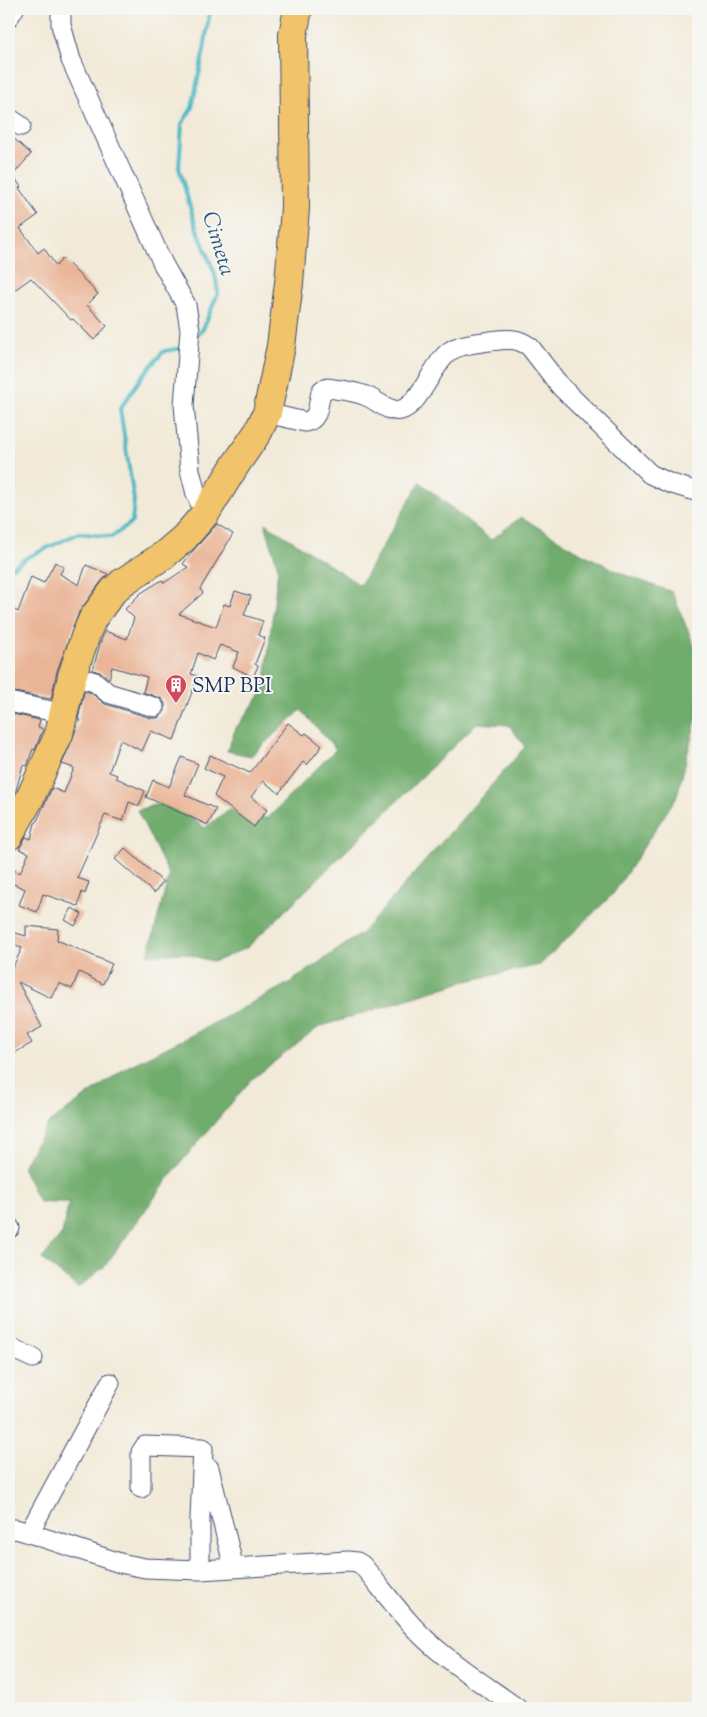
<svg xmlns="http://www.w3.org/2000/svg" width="707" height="1717" font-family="'Sorts Mill Goudy',serif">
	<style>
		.forest { fill: #70ac6c; stroke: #466e65 }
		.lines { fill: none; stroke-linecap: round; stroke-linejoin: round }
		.stream { stroke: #4ab8c4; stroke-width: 4 }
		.building { fill: #eab597 }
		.minor-casing { stroke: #3b4b70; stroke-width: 21 }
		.highway-casing { stroke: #3b4b70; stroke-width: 30 }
		.minor { stroke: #fff; stroke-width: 19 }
		.highway { stroke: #f1c36a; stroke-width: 28 }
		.labels { text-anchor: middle; stroke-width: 4; stroke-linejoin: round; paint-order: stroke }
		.poi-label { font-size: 21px; fill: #1b2f5e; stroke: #f6f6f2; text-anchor: start }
		.water-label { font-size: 22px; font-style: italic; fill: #29587d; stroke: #f6f6f2 }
	</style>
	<rect width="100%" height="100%" fill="#f6f6f2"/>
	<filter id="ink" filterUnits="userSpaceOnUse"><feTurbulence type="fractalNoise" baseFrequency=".02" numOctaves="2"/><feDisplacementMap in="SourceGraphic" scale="10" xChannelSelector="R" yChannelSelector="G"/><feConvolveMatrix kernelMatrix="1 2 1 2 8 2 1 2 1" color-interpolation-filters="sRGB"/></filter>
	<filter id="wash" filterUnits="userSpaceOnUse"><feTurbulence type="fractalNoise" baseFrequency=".0096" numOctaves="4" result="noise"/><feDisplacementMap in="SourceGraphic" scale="20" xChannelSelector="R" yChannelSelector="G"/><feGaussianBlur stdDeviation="1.12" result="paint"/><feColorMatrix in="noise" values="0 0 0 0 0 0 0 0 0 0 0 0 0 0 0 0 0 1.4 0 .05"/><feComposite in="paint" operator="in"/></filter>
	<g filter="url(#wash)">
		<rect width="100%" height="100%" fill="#f2ead8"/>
		<path class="forest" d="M 420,482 L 491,540 L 521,517 L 583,554 L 625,575 L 672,592 L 698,655 L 698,712 L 677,796 L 613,894 L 540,965 L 462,982 L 319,1027 L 251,1080 L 173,1172 L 105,1266 L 78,1288 L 42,1259 L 62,1234 L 69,1202 L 39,1202 L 22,1167 L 49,1123 L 127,1067 L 190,1036 L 289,983 L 362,933 L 525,747 L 509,725 L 477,723 L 248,947 L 214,962 L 184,953 L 148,955 L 169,875 L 137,810 L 169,801 L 205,828 L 239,801 L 267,819 L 336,749 L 301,710 L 251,756 L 227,751 L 236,728 L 264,690 L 278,568 L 265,523 L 360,585 Z"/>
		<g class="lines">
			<path class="stream" d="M 197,335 L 203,329 L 218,293 L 215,274 L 195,224 L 179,168 L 182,124 L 192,108 L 204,50 L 210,9
				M 9,569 L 28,557 L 79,533 L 111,537 L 132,522 L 134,500 L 120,409 L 143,375 L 164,351 L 183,348"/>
		</g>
		<g id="blocks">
			<path class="building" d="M 9,134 L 31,154 L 13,175 L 21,187 L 19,188 L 38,215 L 20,228 L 38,253 L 44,248 L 56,266 L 63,258 L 98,294 L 87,305 L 107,326 L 94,340 L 73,319 L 71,320 L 31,278 L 9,294 Z
				M 217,524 L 233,534 L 200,589 L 203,593 L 179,614 L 216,627 L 224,604 L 230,606 L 235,591 L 251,596 L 244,615 L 263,621 L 258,635 L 265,638 L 255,664 L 258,666 L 253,677 L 233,667 L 239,652 L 220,645 L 213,660 L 198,653 L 191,674 L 198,676 L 174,740 L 151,731 L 142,751 L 120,740 L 109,772 L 117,775 L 116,778 L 145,791 L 139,806 L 129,802 L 123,821 L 105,815 L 77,878 L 89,882 L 85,894 L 82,892 L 78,906 L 43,894 L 37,912 L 19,905 L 25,889 L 9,882 L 9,868 L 20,873 L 29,853 L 19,849 L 26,837 L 31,839 L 35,823 L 36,823 L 52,788 L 64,793 L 74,768 L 62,764 L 80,720 L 78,720 L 84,692 L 90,692 L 105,704 L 151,718 L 157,718 L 161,716 L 165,711 L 165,704 L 162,699 L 143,692 L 147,677 L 112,667 L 109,679 L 102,673 L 93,670 L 100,643 L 105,631 L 127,639 L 134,618 L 125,609 L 141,593 L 162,580 L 164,583 L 188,567 L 183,564 L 191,553 Z
				M 55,562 L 64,567 L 60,574 L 79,585 L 86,565 L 108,574 L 101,582 L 79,612 L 57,671 L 51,699 L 9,691 L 9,607 L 18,612 L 31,577 L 44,583 Z
				M 9,713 L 40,720 L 38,727 L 43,729 L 35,750 L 33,749 L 27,766 L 23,765 L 16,790 L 9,804 Z
				M 288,723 L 304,735 L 306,733 L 322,746 L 307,765 L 303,762 L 279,793 L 263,781 L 251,797 L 267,810 L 254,827 L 214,796 L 223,777 L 204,768 L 210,755 L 250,773 Z
				M 182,757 L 198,764 L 185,795 L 216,809 L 208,825 L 146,797 L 153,780 L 169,787 Z
				M 125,848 L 163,882 L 154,893 L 115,859 Z
				M 72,908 L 82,914 L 75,926 L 65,920 Z
				M 26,926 L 58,929 L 57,940 L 112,964 L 103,984 L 79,972 L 72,989 L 59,983 L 51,998 L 18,982 L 42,1027 L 27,1035 L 32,1043 L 9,1056 L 9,964 L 10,967 L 13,967 L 22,948 L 9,944 L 9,931 L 26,936 Z"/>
		</g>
	</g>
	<g filter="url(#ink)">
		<use href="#blocks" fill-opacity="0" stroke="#3b4b70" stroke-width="1"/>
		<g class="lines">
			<g class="minor-casing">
				<path id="minor" d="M 61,9 L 61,25 L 71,60 L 163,264 L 186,305 L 190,330 L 184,405 L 190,470 L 196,494 L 205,514
					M 9,17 L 14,9
					M 9,118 L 21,126
					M 267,413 L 305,422 C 321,420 317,401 322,390 L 328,388 C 340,390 355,391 366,396 C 377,400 388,413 401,410 C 420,405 433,363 450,351 C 460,344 478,343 490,341 C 506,339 517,337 530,347 L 561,387 L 650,474 L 669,483 L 698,492
					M 72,676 L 95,682 L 108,693 L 154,707
					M 9,702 L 65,714
					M 9,1227 L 10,1228
					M 9,1347 L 33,1358
					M 209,1468 L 234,1568
					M 141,1488 L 141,1452 L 145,1446 L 203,1448 L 200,1518 L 200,1570
					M 9,1530 L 16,1529 L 29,1533 L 120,1563 L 145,1568 L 200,1570 L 348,1561 L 357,1562 L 362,1565 C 385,1592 406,1623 433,1646 C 459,1669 489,1688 517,1708
					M 29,1533 L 110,1383"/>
			</g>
			<g class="highway-casing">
				<path id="highway" d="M 9,836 L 30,798 L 59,734 L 72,676 L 86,634 L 93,618 L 113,591 L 123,582 L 164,555 L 184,538 L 205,514 L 236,464 L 258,432 L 267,413 L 281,346 L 289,283 L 295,208 L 293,35 L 298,9"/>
			</g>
			<use href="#minor" class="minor"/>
			<use href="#highway" class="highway"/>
		</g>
	</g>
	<defs>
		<g id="building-pin" transform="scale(1.125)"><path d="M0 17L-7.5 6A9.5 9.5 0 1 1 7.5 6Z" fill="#d1495b" stroke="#f6f6f2"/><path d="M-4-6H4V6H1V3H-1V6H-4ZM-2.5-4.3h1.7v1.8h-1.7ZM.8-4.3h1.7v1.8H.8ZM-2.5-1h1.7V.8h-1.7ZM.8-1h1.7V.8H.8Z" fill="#fff"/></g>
	</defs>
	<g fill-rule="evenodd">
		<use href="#building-pin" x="176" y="685"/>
	</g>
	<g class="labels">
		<g class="poi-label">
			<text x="192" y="692">SMP BPI</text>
		</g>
		<g class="water-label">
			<text transform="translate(220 243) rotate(73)" y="8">Cimeta</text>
		</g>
	</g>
	<rect width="707" height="1717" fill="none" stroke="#f6f6f2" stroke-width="30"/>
</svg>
